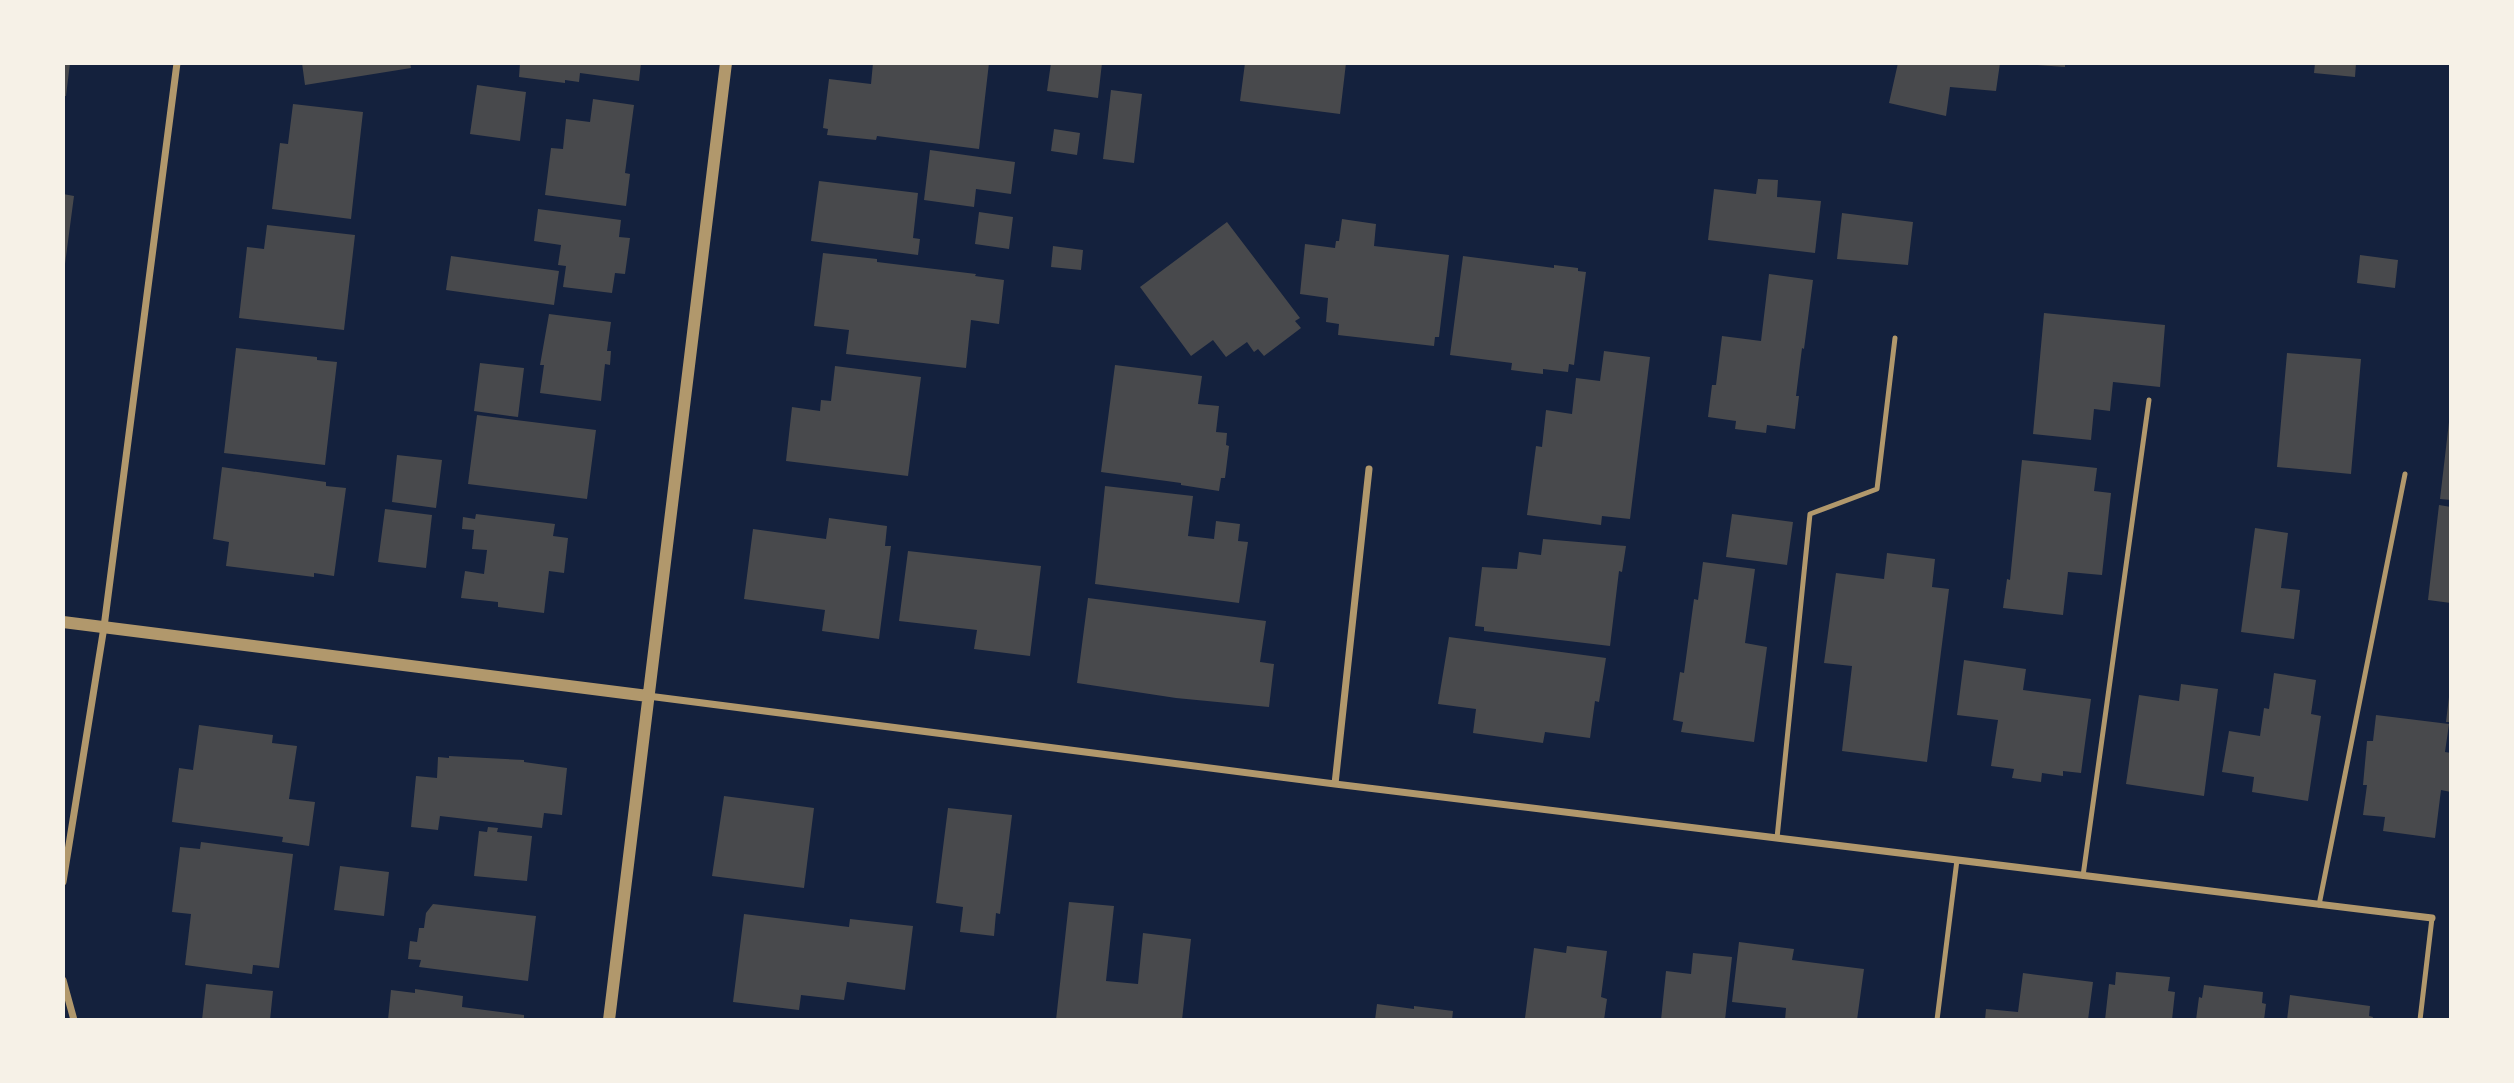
<svg xmlns="http://www.w3.org/2000/svg" width="2514" height="1083" font-family="Lora,serif">
	<style>
		.building { fill: #48494c }
		.lines { fill: none; stroke-linecap: round; stroke-linejoin: round }
		.service { stroke: #b1986c; stroke-width: 5 }
		.minor { stroke: #b1986c; stroke-width: 7 }
		.tertiary { stroke: #b1986c; stroke-width: 12 }
	</style>
	<rect width="100%" height="100%" fill="#14213d"/>
	<path class="building" d="M 63,63 L 70,63 L 66,96 L 63,96 Z
		M 302,63 L 410,63 L 411,68 L 305,85 Z
		M 520,63 L 641,63 L 639,81 L 580,73 L 579,82 L 565,80 L 565,83 L 519,77 Z
		M 873,63 L 989,63 L 979,149 L 877,136 L 876,140 L 827,135 L 828,129 L 823,128 L 829,79 L 871,84 Z
		M 1051,63 L 1102,63 L 1098,98 L 1047,91 Z
		M 1245,63 L 1346,63 L 1340,114 L 1240,101 Z
		M 1898,63 L 2000,63 L 1996,91 L 1950,87 L 1946,116 L 1889,103 Z
		M 2037,63 L 2065,63 L 2065,67 L 2037,65 Z
		M 2315,63 L 2356,63 L 2355,77 L 2314,73 Z
		M 477,85 L 526,92 L 520,141 L 470,134 Z
		M 1111,90 L 1142,94 L 1134,163 L 1103,159 Z
		M 593,99 L 634,105 L 625,173 L 630,174 L 626,206 L 545,195 L 551,148 L 563,149 L 566,119 L 590,122 Z
		M 293,104 L 363,112 L 351,219 L 272,209 L 280,143 L 288,144 Z
		M 1054,129 L 1080,133 L 1077,155 L 1051,151 Z
		M 930,150 L 1015,162 L 1011,194 L 976,189 L 974,207 L 924,200 Z
		M 1758,179 L 1778,180 L 1777,197 L 1821,201 L 1815,253 L 1708,240 L 1714,189 L 1756,194 Z
		M 819,181 L 918,193 L 913,238 L 920,239 L 918,255 L 811,241 Z
		M 63,194 L 74,196 L 65,264 L 63,264 Z
		M 538,209 L 621,220 L 619,237 L 630,238 L 625,274 L 615,273 L 612,293 L 563,287 L 566,266 L 558,265 L 561,245 L 534,241 Z
		M 979,212 L 1013,217 L 1009,249 L 975,244 Z
		M 1842,213 L 1913,222 L 1908,265 L 1837,259 Z
		M 1342,219 L 1376,224 L 1374,246 L 1449,255 L 1439,337 L 1435,337 L 1434,346 L 1338,335 L 1339,324 L 1326,322 L 1328,298 L 1300,294 L 1305,244 L 1335,248 L 1336,241 L 1339,241 Z
		M 1227,222 L 1300,318 L 1295,321 L 1301,328 L 1264,356 L 1258,349 L 1254,352 L 1247,342 L 1226,357 L 1213,340 L 1191,356 L 1140,287 Z
		M 267,225 L 355,235 L 344,330 L 239,318 L 247,247 L 264,249 Z
		M 1053,246 L 1083,250 L 1081,270 L 1051,267 Z
		M 823,253 L 877,259 L 877,262 L 976,274 L 975,276 L 1004,280 L 999,324 L 971,320 L 966,368 L 846,354 L 849,330 L 814,326 Z
		M 2360,255 L 2398,260 L 2395,288 L 2357,283 Z
		M 451,256 L 559,271 L 554,305 L 446,290 Z
		M 1463,256 L 1554,268 L 1554,265 L 1578,268 L 1578,271 L 1586,272 L 1574,365 L 1569,364 L 1568,372 L 1543,369 L 1543,374 L 1511,370 L 1512,363 L 1450,355 Z
		M 1769,274 L 1813,280 L 1804,349 L 1802,348 L 1796,396 L 1799,396 L 1795,429 L 1767,425 L 1766,433 L 1735,429 L 1736,421 L 1708,417 L 1712,385 L 1716,385 L 1722,336 L 1761,341 Z
		M 2044,313 L 2165,325 L 2160,387 L 2113,382 L 2110,411 L 2094,409 L 2091,440 L 2033,434 Z
		M 549,314 L 611,322 L 607,351 L 611,351 L 610,365 L 605,364 L 601,401 L 540,393 L 544,365 L 540,365 Z
		M 236,348 L 317,357 L 317,360 L 337,362 L 325,465 L 224,453 Z
		M 1604,351 L 1650,357 L 1630,519 L 1602,516 L 1601,525 L 1527,515 L 1536,446 L 1542,447 L 1546,410 L 1572,414 L 1576,378 L 1600,381 Z
		M 2287,353 L 2361,359 L 2351,474 L 2277,467 Z
		M 480,363 L 524,368 L 518,417 L 474,411 Z
		M 1115,365 L 1202,376 L 1198,404 L 1219,406 L 1216,432 L 1227,433 L 1226,445 L 1229,446 L 1225,478 L 1221,478 L 1219,491 L 1181,485 L 1181,483 L 1101,472 Z
		M 835,366 L 921,377 L 908,476 L 786,461 L 792,407 L 820,411 L 821,400 L 831,401 Z
		M 477,415 L 596,430 L 587,499 L 468,484 Z
		M 2449,422 L 2451,422 L 2451,500 L 2440,499 Z
		M 397,455 L 442,460 L 436,508 L 392,502 Z
		M 2022,460 L 2097,468 L 2094,491 L 2111,493 L 2102,575 L 2068,572 L 2063,615 L 2003,608 L 2007,579 L 2010,580 Z
		M 222,467 L 326,482 L 326,486 L 346,488 L 334,576 L 314,573 L 314,577 L 226,566 L 229,542 L 213,539 Z
		M 1105,486 L 1193,496 L 1188,536 L 1214,539 L 1216,521 L 1240,524 L 1238,541 L 1248,542 L 1239,603 L 1095,584 Z
		M 2439,505 L 2451,507 L 2451,603 L 2428,600 Z
		M 385,509 L 432,515 L 426,568 L 378,562 Z
		M 476,514 L 555,524 L 553,536 L 568,538 L 564,573 L 549,571 L 544,613 L 498,607 L 498,602 L 461,598 L 465,571 L 484,574 L 487,550 L 472,549 L 474,530 L 462,529 L 463,517 L 475,519 Z
		M 1732,514 L 1793,522 L 1787,565 L 1726,557 Z
		M 829,518 L 887,526 L 885,546 L 891,546 L 879,639 L 822,631 L 825,610 L 744,599 L 753,529 L 826,539 Z
		M 2255,528 L 2288,533 L 2281,588 L 2300,590 L 2294,639 L 2241,632 Z
		M 1543,539 L 1626,546 L 1622,572 L 1619,571 L 1610,646 L 1484,631 L 1484,627 L 1475,626 L 1482,567 L 1517,569 L 1519,552 L 1541,555 Z
		M 908,551 L 1041,566 L 1030,656 L 974,649 L 977,630 L 899,621 Z
		M 1887,553 L 1935,559 L 1932,587 L 1949,589 L 1927,762 L 1842,751 L 1852,666 L 1824,663 L 1836,573 L 1884,579 Z
		M 1703,562 L 1755,569 L 1745,643 L 1767,647 L 1754,742 L 1681,732 L 1683,722 L 1673,720 L 1680,672 L 1684,673 L 1694,599 L 1698,600 Z
		M 1088,598 L 1266,621 L 1260,662 L 1274,664 L 1269,707 L 1176,698 L 1077,683 Z
		M 1449,637 L 1606,658 L 1599,702 L 1595,701 L 1590,738 L 1545,732 L 1543,743 L 1473,733 L 1476,709 L 1438,704 Z
		M 1964,660 L 2026,669 L 2023,690 L 2091,699 L 2081,773 L 2063,771 L 2063,776 L 2042,773 L 2041,782 L 2012,778 L 2014,769 L 1991,766 L 1998,720 L 1957,715 Z
		M 2274,673 L 2316,680 L 2311,714 L 2321,716 L 2308,801 L 2252,792 L 2254,777 L 2222,772 L 2229,731 L 2260,736 L 2264,708 L 2269,709 Z
		M 2181,684 L 2218,689 L 2204,796 L 2126,784 L 2139,695 L 2179,701 Z
		M 2449,697 L 2451,698 L 2451,722 L 2446,722 Z
		M 2376,715 L 2449,724 L 2445,752 L 2451,753 L 2451,792 L 2441,790 L 2435,838 L 2383,831 L 2385,817 L 2363,815 L 2367,785 L 2363,785 L 2367,741 L 2373,741 Z
		M 199,725 L 273,735 L 272,743 L 297,746 L 289,799 L 315,802 L 309,846 L 282,842 L 283,837 L 172,822 L 179,768 L 193,770 Z
		M 449,756 L 524,760 L 524,762 L 567,768 L 562,815 L 544,813 L 542,828 L 440,816 L 438,830 L 411,827 L 416,776 L 437,778 L 438,757 L 449,758 Z
		M 724,796 L 814,808 L 804,888 L 712,876 Z
		M 948,808 L 1012,815 L 1000,914 L 996,913 L 994,936 L 960,932 L 963,907 L 936,903 Z
		M 488,827 L 498,828 L 497,832 L 532,836 L 527,881 L 474,876 L 479,831 L 487,832 Z
		M 201,842 L 293,854 L 279,968 L 253,965 L 252,974 L 185,965 L 191,914 L 172,912 L 180,847 L 200,849 Z
		M 340,866 L 389,872 L 384,916 L 334,910 Z
		M 1069,902 L 1114,906 L 1106,981 L 1138,984 L 1143,933 L 1191,939 L 1182,1020 L 1056,1020 Z
		M 433,904 L 536,916 L 528,981 L 419,967 L 421,960 L 408,959 L 410,941 L 417,942 L 419,928 L 424,928 L 426,913 Z
		M 744,914 L 849,927 L 850,919 L 913,926 L 905,990 L 847,982 L 844,1000 L 801,995 L 799,1010 L 733,1002 Z
		M 1739,942 L 1794,949 L 1792,960 L 1864,969 L 1857,1020 L 1785,1020 L 1786,1008 L 1732,1002 Z
		M 1567,946 L 1607,951 L 1601,997 L 1607,999 L 1604,1020 L 1525,1018 L 1534,948 L 1566,953 Z
		M 1693,953 L 1732,957 L 1725,1020 L 1661,1020 L 1666,971 L 1691,974 Z
		M 2116,972 L 2170,977 L 2168,991 L 2175,992 L 2172,1020 L 2105,1020 L 2109,984 L 2115,985 Z
		M 2023,973 L 2093,982 L 2088,1020 L 1985,1020 L 1986,1009 L 2018,1012 Z
		M 206,984 L 273,991 L 270,1020 L 202,1020 Z
		M 2204,985 L 2263,992 L 2262,1003 L 2266,1004 L 2264,1020 L 2196,1020 L 2199,997 L 2202,998 Z
		M 415,989 L 463,996 L 462,1007 L 524,1015 L 524,1020 L 388,1020 L 391,990 L 415,993 Z
		M 2290,995 L 2370,1006 L 2369,1016 L 2373,1017 L 2372,1020 L 2287,1020 Z
		M 1377,1004 L 1414,1009 L 1414,1006 L 1453,1011 L 1452,1020 L 1375,1020 Z"/>
	<g class="lines">
		<path class="service" d="M 1777,838 L 1810,514 L 1877,489 L 1895,338
			M 2083,876 L 2149,400
			M 2319,905 L 2405,474
			M 1937,1020 L 1957,860
			M 2420,1020 L 2432,918"/>
		<path class="minor" d="M 648,696 L 1335,784 L 2432,918
			M 1335,784 L 1369,469
			M 63,882 L 104,627 L 177,63
			M 63,980 L 74,1020"/>
		<path class="tertiary" d="M 63,622 L 648,696
			M 609,1020 L 726,63"/>
	</g>
	<rect width="2514" height="1083" fill="none" stroke="#f6f1e7" stroke-width="130"/>
</svg>
